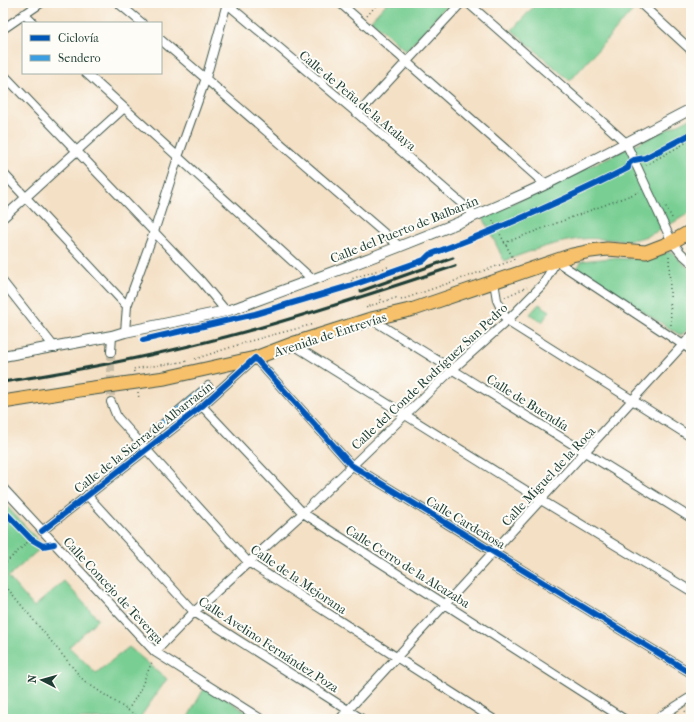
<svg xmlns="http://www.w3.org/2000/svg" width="694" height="722" font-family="'IM FELL French Canon',serif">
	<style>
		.green { fill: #78ce93; stroke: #4c8664 }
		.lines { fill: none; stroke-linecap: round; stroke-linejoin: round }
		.minor-tunnel { stroke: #c9bfa8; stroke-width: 8; stroke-dasharray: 8 4; stroke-linecap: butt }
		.pedestrian-casing { stroke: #3f554a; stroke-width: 8 }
		.minor-casing { stroke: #3f554a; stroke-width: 10 }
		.tertiary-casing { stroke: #3f554a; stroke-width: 12 }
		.primary-casing { stroke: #3f554a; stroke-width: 15 }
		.path { stroke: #3f554a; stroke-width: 1.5; stroke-dasharray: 1 3; stroke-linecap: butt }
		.pedestrian { stroke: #fff; stroke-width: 6 }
		.minor { stroke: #fff; stroke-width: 8 }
		.tertiary { stroke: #fff; stroke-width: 10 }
		.primary { stroke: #f7c06b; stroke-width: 13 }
		.rail { stroke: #1f3d34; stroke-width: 3 }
		.path-bridge { stroke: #3f554a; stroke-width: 1.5; stroke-dasharray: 1 3; stroke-linecap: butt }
		.quiet { stroke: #3c9ee2; stroke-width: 5; stroke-dasharray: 10 5; stroke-linecap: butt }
		.cycleway-casing { stroke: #fdfcf7; stroke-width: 8 }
		.cycleway { stroke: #0057b8; stroke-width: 6 }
		.labels { text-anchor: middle; stroke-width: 4; stroke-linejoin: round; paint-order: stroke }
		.street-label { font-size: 13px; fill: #1f3d34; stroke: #fdfcf7 }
	</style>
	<rect width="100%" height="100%" fill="#fdfcf7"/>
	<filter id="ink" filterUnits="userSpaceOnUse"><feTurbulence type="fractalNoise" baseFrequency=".025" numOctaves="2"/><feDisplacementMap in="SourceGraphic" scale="8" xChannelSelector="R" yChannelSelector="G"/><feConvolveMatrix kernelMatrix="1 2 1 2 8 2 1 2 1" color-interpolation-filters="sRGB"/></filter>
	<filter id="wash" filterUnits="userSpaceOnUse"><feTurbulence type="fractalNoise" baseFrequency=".012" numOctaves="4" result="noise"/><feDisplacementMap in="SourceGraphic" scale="16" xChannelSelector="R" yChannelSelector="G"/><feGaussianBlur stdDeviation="0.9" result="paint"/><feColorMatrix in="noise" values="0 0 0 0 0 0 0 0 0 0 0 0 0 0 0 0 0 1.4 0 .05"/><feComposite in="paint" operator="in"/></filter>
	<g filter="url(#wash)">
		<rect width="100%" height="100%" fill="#f4e0c5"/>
		<path class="green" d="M 387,3 L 449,3 L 406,51 L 371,20 Z
			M 537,3 L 550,3 L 558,8 L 564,3 L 629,3 L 635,8 L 570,81 L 512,30 Z
			M 691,118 L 691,212 C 675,221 654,236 636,239 C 618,242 599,237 580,239 C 554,242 528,252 504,261 L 483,217 Z
			M 669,252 L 673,253 L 691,271 L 691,326 L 682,335 L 680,335 L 578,271 L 577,268 L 582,261 L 611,258 L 629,259 L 653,257 Z
			M 539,304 L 550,311 L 542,322 L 530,314 Z
			M 3,502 L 43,546 L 8,577 L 34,607 L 64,581 L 98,619 L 69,647 L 96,673 L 129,647 L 167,679 L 141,716 L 145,719 L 3,719 Z
			M 206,685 L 249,714 L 246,719 L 187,719 Z"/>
	</g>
	<g filter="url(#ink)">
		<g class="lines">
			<path class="minor-tunnel" d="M 111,352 L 111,402"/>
			<g class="pedestrian-casing">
				<path id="pedestrian" d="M 155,433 L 153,431 L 208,385 L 209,386"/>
			</g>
			<g class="minor-casing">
				<path id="minor" d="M 118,3 L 142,23
					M 226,3 L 358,114 L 475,215
					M 340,3 L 545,184
					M 468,3 L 595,115 L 626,143 L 672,242 L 681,253 L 691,262
					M 640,3 L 691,50
					M 24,14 L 33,23
					M 3,29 L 41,3
					M 161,40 L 399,246
					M 86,73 L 313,280
					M 3,74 L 201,281 L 226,311
					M 358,114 L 461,3
					M 3,173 L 127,306
					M 3,218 L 124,108
					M 3,282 L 55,348
					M 494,282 L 497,300 L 507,321 L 691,437
					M 371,319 L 691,518
					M 125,332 L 127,306 L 154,232 L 178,157 L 206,78 L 227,3
					M 292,344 L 541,500 L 691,591
					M 111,352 L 112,336
					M 111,402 L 117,417 L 248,562 L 493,719
					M 202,406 L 303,513 L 624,719
					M 3,488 L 155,652 L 261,719
					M 87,495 L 194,612 L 362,719
					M 42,531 L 202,406 L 255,358 L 351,465 L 691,673
					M 155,652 L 194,612 L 303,513 L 453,369 L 507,321 L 544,283 L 556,261 L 691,350
					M 340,719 L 691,336
					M 656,719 L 691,697"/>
			</g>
			<g class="tertiary-casing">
				<path id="tertiary" d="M 3,356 L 112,336 L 125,332 L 226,311 L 236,308 C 339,270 446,231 546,184 C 595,160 643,134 691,109"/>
			</g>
			<g class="primary-casing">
				<path id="primary" d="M 3,402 L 79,390 L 165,378 L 255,358 L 292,344 L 371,319 L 414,309 L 572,255 L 591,251 L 607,249 L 646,252 L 672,242 L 691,231"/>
			</g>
			<path class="path" d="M 367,16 L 378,3
				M 646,165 L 691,140
				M 664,203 L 672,218 L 670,219
				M 504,243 L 639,192
				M 669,256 L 671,326
				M 353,285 L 351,279 L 388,267 L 390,272
				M 505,297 L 527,287
				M 401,300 L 514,260 L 492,219
				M 367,308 L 366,307 L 396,298 L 397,301
				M 195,359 L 250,341 L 314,324
				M 134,372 L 133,369 L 188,361
				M 138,392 L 139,399
				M 3,565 L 31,539
				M 3,583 L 84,681 L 141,719
				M 128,710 L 139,692 L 152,662
				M 685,711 L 691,719"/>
			<use href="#pedestrian" class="pedestrian"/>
			<use href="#minor" class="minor"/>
			<use href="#tertiary" class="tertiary"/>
			<use href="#primary" class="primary"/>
			<path class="rail" d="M 361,291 L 453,258
				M 3,382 C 88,369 173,352 255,329 C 323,310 389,288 455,266"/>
			<path class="path-bridge" d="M 371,273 L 382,302"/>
			<path class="quiet" d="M 155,433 L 153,431 L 208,385 L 209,386"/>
			<g class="cycleway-casing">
				<path id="cycleway" d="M 143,340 L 255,314 L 353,285 L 424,260 L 429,255 C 497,230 563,201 628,168 L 629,163 L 634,160 L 645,158 L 691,134
					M 3,510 L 31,539 L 43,546 L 54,544
					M 42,531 L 202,406 L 255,358 L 351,465 L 691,673"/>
			</g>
			<use href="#cycleway" class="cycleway"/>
		</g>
	</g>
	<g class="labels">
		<g class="street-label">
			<text transform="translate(358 100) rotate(40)" y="5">Calle de Peña de la Atalaya</text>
			<text transform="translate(404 229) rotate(-22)" y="5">Calle del Puerto de Balbarán</text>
			<text transform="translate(330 334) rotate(-18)" y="5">Avenida de Entrevías</text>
			<text transform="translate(429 376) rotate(-43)" y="5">Calle del Conde Rodríguez San Pedro</text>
			<text transform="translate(528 402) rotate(32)" y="5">Calle de Buendía</text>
			<text transform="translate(143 437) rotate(-38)" y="5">Calle de la Sierra de Albarracín</text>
			<text transform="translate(548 476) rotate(-47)" y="5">Calle Miguel de la Roca</text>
			<text transform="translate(466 522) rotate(31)" y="5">Calle Cardeñosa</text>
			<text transform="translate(408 566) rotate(32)" y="5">Calle Cerro de la Alcazaba</text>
			<text transform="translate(299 579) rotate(34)" y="5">Calle de la Mejorana</text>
			<text transform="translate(114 590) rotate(47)" y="5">Calle Concejo de Teverga</text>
			<text transform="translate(269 644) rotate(33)" y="5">Calle Avelino Fernández Poza</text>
		</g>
	</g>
	<rect width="694" height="722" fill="none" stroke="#fdfcf7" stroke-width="16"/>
	<rect x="22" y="22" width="140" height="52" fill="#fdfcf7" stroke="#a4b0a9"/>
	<rect x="30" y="35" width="20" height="6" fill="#0057b8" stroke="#a4b0a9"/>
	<text x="58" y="42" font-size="12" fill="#1f3d34">Ciclovía</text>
	<rect x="30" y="55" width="20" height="6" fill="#3c9ee2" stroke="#a4b0a9"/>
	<text x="58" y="62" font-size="12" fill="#1f3d34">Sendero</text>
	<g transform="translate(42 680) rotate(276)" stroke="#fdfcf7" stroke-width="3" paint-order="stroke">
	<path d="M0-3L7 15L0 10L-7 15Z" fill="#1f3d34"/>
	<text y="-6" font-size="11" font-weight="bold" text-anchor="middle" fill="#1f3d34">N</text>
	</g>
</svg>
